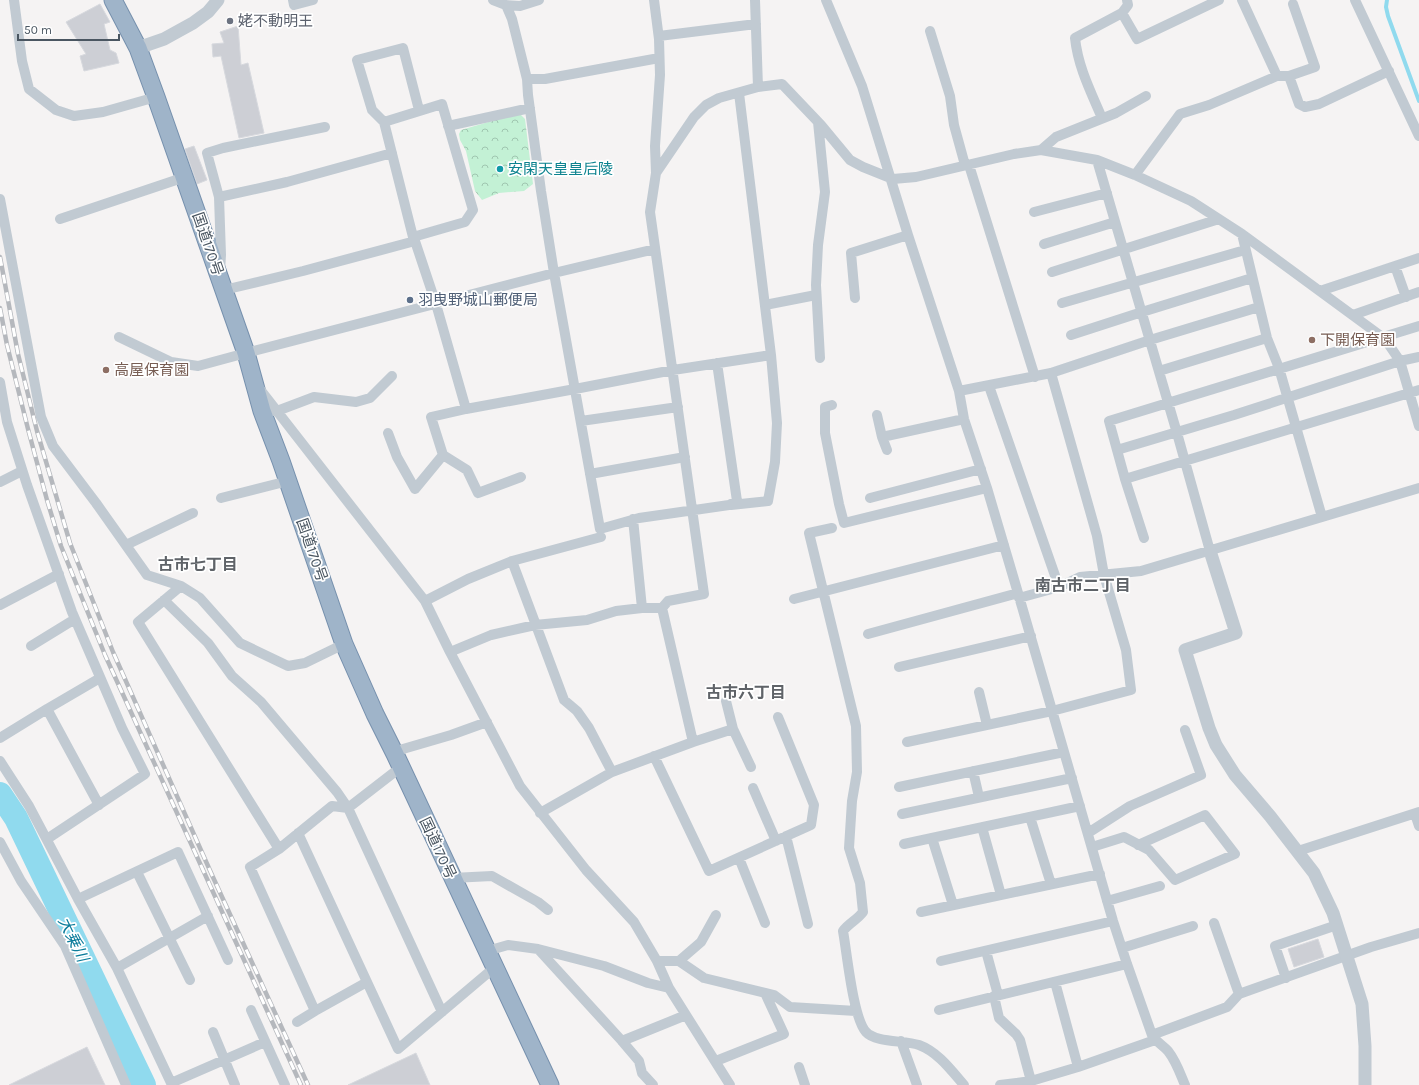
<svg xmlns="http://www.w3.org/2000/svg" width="1419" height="1085" font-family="Karla,'Noto Sans JP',sans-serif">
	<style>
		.forest { fill: url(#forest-crowns) }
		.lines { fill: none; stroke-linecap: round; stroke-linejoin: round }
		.stream { stroke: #90daee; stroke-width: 4 }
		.river { stroke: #90daee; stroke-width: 24 }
		.building { fill: #cdcfd5; stroke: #d7d9de }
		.trunk-casing { stroke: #7690ad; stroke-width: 19 }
		.minor { stroke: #c1cad2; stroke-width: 10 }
		.tertiary { stroke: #c1cad2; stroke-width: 13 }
		.trunk { stroke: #9fb4c9; stroke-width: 17 }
		.rail-casing { stroke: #b5b8bd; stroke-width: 4.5 }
		.rail { stroke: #fff; stroke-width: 3; stroke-dasharray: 9; stroke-linecap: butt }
		.worship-dot { fill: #6b7280; stroke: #fff; stroke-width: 1.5 }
		.culture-dot { fill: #0f9aa8; stroke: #fff; stroke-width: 1.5 }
		.service-dot { fill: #5c6f8a; stroke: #fff; stroke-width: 1.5 }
		.education-dot { fill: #8d6e63; stroke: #fff; stroke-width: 1.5 }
		.labels { text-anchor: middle; stroke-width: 3.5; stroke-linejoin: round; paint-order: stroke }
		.worship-label { font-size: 15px; fill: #5b616d; stroke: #fff; text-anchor: start }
		.culture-label { font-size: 15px; fill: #0d838f; stroke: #fff; text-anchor: start }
		.street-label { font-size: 15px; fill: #4a5661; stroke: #fff }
		.service-label { font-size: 15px; fill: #4e5e75; stroke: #fff; text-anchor: start }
		.education-label { font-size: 15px; fill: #785e54; stroke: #fff; text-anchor: start }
		.neighbourhood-label { font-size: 16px; font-weight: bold; fill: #5f6368; stroke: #fff }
		.water-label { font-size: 16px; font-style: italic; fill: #0c7c9b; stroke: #fff }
	</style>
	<defs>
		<pattern id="forest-crowns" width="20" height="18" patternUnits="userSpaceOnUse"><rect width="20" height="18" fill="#c3f1d5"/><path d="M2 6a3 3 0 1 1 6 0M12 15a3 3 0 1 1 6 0" fill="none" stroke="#a0c6b0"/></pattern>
	</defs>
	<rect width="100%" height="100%" fill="#f5f3f3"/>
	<path class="forest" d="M 519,113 L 525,119 L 533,184 L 524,191 L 499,193 L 482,200 L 475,191 L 466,151 L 460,140 L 459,134 L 461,130 Z"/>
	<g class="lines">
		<path class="stream" d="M 1387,0 L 1386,7 L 1388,16 L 1419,101"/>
		<path class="river" d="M 0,794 L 16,818 L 144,1085"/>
	</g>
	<path class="building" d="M 100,4 L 110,22 L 104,24 L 110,50 L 116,53 L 119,63 L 84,71 L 80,56 L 86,54 L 66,22 Z
		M 238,26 L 241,65 L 248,63 L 264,133 L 239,138 L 221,56 L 213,57 L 212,44 L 224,43 L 220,32 Z
		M 194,146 L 207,180 L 197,184 L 185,149 Z
		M 1318,939 L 1324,957 L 1294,967 L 1288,949 Z
		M 87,1047 L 105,1085 L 9,1085 Z
		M 416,1053 L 430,1085 L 348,1085 Z"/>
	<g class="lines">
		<g class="trunk-casing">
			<path id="trunk" d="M 113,0 L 138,48 L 156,97 L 246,353 L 262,411 L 281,461 L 344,644 L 375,714 L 395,754 L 550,1085"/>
		</g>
		<path class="minor" d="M 14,0 L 22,61 L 29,89 L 56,110 L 74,116 L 103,112 L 156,97
			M 293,0 L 294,5 L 313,0
			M 493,0 L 506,5 L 512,19 L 527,79 L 528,95 L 541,191 L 554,273 L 600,529 L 639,518 L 729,505 L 737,501 L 717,363
			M 654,0 L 659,39 L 660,75 L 655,146 L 656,173 L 650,212 L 704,594 L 668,601 L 662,608 L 693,742
			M 755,0 L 758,87
			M 826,0 L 862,86 L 908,235 L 959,391 L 964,419 L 987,488 L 1018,593 L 1113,921 L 1127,964 L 1152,1035 C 1156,1042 1163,1045 1168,1051 C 1176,1061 1180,1073 1185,1085
			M 1242,0 L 1277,76
			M 1355,0 L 1419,136
			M 506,5 L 520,6 L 539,0
			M 1122,13 L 1137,39 L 1219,0
			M 930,31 L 950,96 L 954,125 L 965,165
			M 659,36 L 756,24
			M 1289,76 L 1315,67 L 1293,4
			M 527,79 L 545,79 L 659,58
			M 1102,118 C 1091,92 1078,67 1075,38 L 1122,13 L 1128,5 L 1127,0
			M 384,122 L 372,110 L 357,60 L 403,48 L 419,110
			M 818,122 L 825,192 L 818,245 L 816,285 L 820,358
			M 448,126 L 530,108
			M 1041,150 L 1056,137 L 1116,113 L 1146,96
			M 1097,160 L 1177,433 L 1210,551
			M 969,165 L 1035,377
			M 656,173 L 694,117 L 706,105 L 719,98 L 758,87 L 782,84 L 821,125 L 850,160 L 863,167 L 893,179 L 916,177 L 1014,154 L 1041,150 L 1097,160 L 1135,175 L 1191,201 L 1242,234 L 1385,339 L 1400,361 L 1419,426
			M 1135,175 L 1180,114 L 1209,105 L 1277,76 L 1289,76 L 1299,104 L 1305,107 L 1319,104 L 1389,71
			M 219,197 L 287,182 L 392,153
			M 0,199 L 41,417 L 53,446 L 96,503 L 147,575 L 181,586 L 200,598 L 240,643 L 288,666 L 305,663 L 344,644
			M 1034,212 L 1107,193
			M 60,219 L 185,177
			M 1242,234 L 1267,338 L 1279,368 L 1322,517
			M 413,237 L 465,222 L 473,210 L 442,104 L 384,122 L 413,237 L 415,241 L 436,304 L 466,409
			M 1044,244 L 1115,222
			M 1395,266 L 1406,297
			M 220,271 L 221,255 L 219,197 L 207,153 L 223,148 L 325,127
			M 1052,272 L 1219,219
			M 224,290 L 303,271 L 415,241
			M 1320,291 L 1419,258
			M 855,298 L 851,253 L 908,235
			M 1062,303 L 1245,250
			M 765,305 L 816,295
			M 1353,315 L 1419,292
			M 1071,335 L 1142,312 L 1252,278
			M 119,337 L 171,362 L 198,366 L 246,353 L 554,273 L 655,249
			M 1159,371 L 1267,338
			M 0,382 L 7,422 L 27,485 L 72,612 L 122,728 L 145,774 L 47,839
			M 989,386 L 1059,587
			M 259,388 L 425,601 L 450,652 L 520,786 L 586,870 L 634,922 L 657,961 L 669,988 L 730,1085
			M 959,391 L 1051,373 L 1150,340 L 1259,307
			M 832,405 L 825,407 L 825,433 L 839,504 L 844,523 L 987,488
			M 271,411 L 277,411 L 314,397 L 356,402 L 370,398 L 392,376
			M 877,415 L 882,437 L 887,450
			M 581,421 L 678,407
			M 388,433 L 397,457 L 415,489 L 443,455 L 431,417 L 466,409 L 575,389 L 673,370 L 771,355
			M 882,437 L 964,419
			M 1117,450 L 1234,415 L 1400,361 L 1419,357
			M 443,455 L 467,470 L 478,493 L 521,477
			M 590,474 L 685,457
			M 1125,479 L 1419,390
			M 0,482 L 22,471
			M 221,498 L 288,481
			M 870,498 L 981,469
			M 731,505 L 768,501 L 775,462 L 777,423 L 771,355 L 739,93
			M 633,519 L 642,608
			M 832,528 L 809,533 L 856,726 L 857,772 L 852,801 L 849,848 L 860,883 L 863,912 C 857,920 849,923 843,931 C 847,953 853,1018 866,1032 C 876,1043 904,1040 919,1045 C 938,1052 951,1070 964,1085
			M 1144,538 L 1125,479 L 1109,421 L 1419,326
			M 126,545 L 193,513
			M 512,561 L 564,700 L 577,711 L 589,728 L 612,772
			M 181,586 L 138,622 L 279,849
			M 1019,598 L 1059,587 L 1080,577 L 1141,571 L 1419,488
			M 794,599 L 1004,545
			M 164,600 L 208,643 L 232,676 L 261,702 L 337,792 L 348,808 L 442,1012
			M 425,601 L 468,579 L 512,561 L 601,537
			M 0,605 L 59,574
			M 868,634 L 1018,593
			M 31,646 L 75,619
			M 450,652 L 491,635 L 535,625 L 587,620 L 616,611 L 642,608 L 662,608
			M 899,667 L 1031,636
			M 979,692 L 987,725
			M 726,701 L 733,729 L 751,767
			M 47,709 L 99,805
			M 0,738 L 47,709 L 100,678
			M 907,742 L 1052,711 L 1131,690 L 1126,650 L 1104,575 L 1097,536 L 1051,373
			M 395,754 L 403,749 L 451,735 L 487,722
			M 654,756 L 709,871 L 811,825 L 814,805 L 778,717
			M 0,761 L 29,806 L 78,899 L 117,968 L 172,1085
			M 401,767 L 348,808 L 332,806 L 279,849 L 250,867 L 315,1011 L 367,982 L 398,1049 L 495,967
			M 973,771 L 979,797
			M 899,787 L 1064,752
			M 753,788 L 776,841
			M 540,813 L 612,772 L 693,742 L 733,729
			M 902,814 L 1072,778
			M 1415,814 L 1419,826
			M 1030,817 L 1051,884
			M 982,827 L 1001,895
			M 298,833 L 367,982
			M 1088,833 L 1130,806 L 1201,775 L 1185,730
			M 786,836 L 808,924
			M 932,838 L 953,905
			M 0,842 L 21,881 L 65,946 L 126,1085
			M 904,844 L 1080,806
			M 1092,847 L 1124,837 L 1149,850 L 1175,880 L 1235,854 L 1205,815 L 1138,845
			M 1298,851 L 1419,812
			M 739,858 L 765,923
			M 137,872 L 190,980
			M 452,878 L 492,876 L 538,902 L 548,910
			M 78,899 L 178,852 L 228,960
			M 1107,901 L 1160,886
			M 921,912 L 1100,874
			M 1214,923 L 1239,994
			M 1122,948 L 1193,926
			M 538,949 L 622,1041 L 639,1061 L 642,1073 L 653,1085
			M 487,951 L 508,945 L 538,949 L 604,966 L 648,983 L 669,988
			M 986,951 L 998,995
			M 657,961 L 679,961 L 704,978 L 774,995 L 790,1007 L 856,1011
			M 679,961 L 701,942 L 716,915
			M 941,961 L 1113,921
			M 117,968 L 208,916
			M 1286,978 L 1275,946 L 1337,925
			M 1055,982 L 1078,1067
			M 994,996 L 999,1018 L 1016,1034 L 1020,1040 L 1031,1081
			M 251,1010 L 285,1085
			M 939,1010 L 1127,964
			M 297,1022 L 315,1011
			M 213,1032 L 235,1085
			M 1152,1035 L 1227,1007 L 1239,994 L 1371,947 L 1419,933
			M 622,1041 L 686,1015
			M 901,1041 L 917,1085
			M 716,1061 L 784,1034 L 765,993
			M 799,1067 L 805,1085
			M 171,1083 L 265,1042
			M 1000,1085 L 1031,1081 L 1078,1067 L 1155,1040"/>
		<path class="tertiary" d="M 138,48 L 164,39 L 193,23 L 208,12 L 218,0
			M 1210,551 L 1236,633 L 1185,650 L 1209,728 L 1216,745 L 1235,775 L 1270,816 L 1314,873 L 1333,913 L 1362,1004 L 1365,1046 L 1365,1085"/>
		<use href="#trunk" class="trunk"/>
		<g class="rail-casing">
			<path id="rail" d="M 0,257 L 18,354 L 37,431 L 70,543 L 113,652 L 212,875 L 308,1085
				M 0,308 L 7,345 L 28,429 L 47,500 L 61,546 L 105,655 L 301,1085"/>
		</g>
		<use href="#rail" class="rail"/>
	</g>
	<circle class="worship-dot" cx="230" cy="21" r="4"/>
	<circle class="culture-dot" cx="500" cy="169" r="4"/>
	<circle class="service-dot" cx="410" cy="300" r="4"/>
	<g class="education-dot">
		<circle cx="1312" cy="340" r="4"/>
		<circle cx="106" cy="370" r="4"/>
	</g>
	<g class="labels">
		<g class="worship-label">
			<text x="238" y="26">姥不動明王</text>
		</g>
		<g class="culture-label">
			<text x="508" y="174">安閑天皇皇后陵</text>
		</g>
		<g class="street-label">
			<text transform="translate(208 244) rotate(71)" y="5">国道170号</text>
			<text transform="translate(312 550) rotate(71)" y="5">国道170号</text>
			<text transform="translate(438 848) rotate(65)" y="5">国道170号</text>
		</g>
		<g class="service-label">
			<text x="418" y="305">羽曳野城山郵便局</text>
		</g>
		<g class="education-label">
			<text x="1320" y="345">下開保育園</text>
			<text x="114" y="375">高屋保育園</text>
		</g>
		<g class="neighbourhood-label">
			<text x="198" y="570">古市七丁目</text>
			<text x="1083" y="591">南古市二丁目</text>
			<text x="746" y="698">古市六丁目</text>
		</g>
		<g class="water-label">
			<text transform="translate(74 939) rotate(64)" y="6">大乗川</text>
		</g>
	</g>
	<path d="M18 34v6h101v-6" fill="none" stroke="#4a5661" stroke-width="2"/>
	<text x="24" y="34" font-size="12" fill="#4a5661" stroke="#ffffff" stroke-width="3" paint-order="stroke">50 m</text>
</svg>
